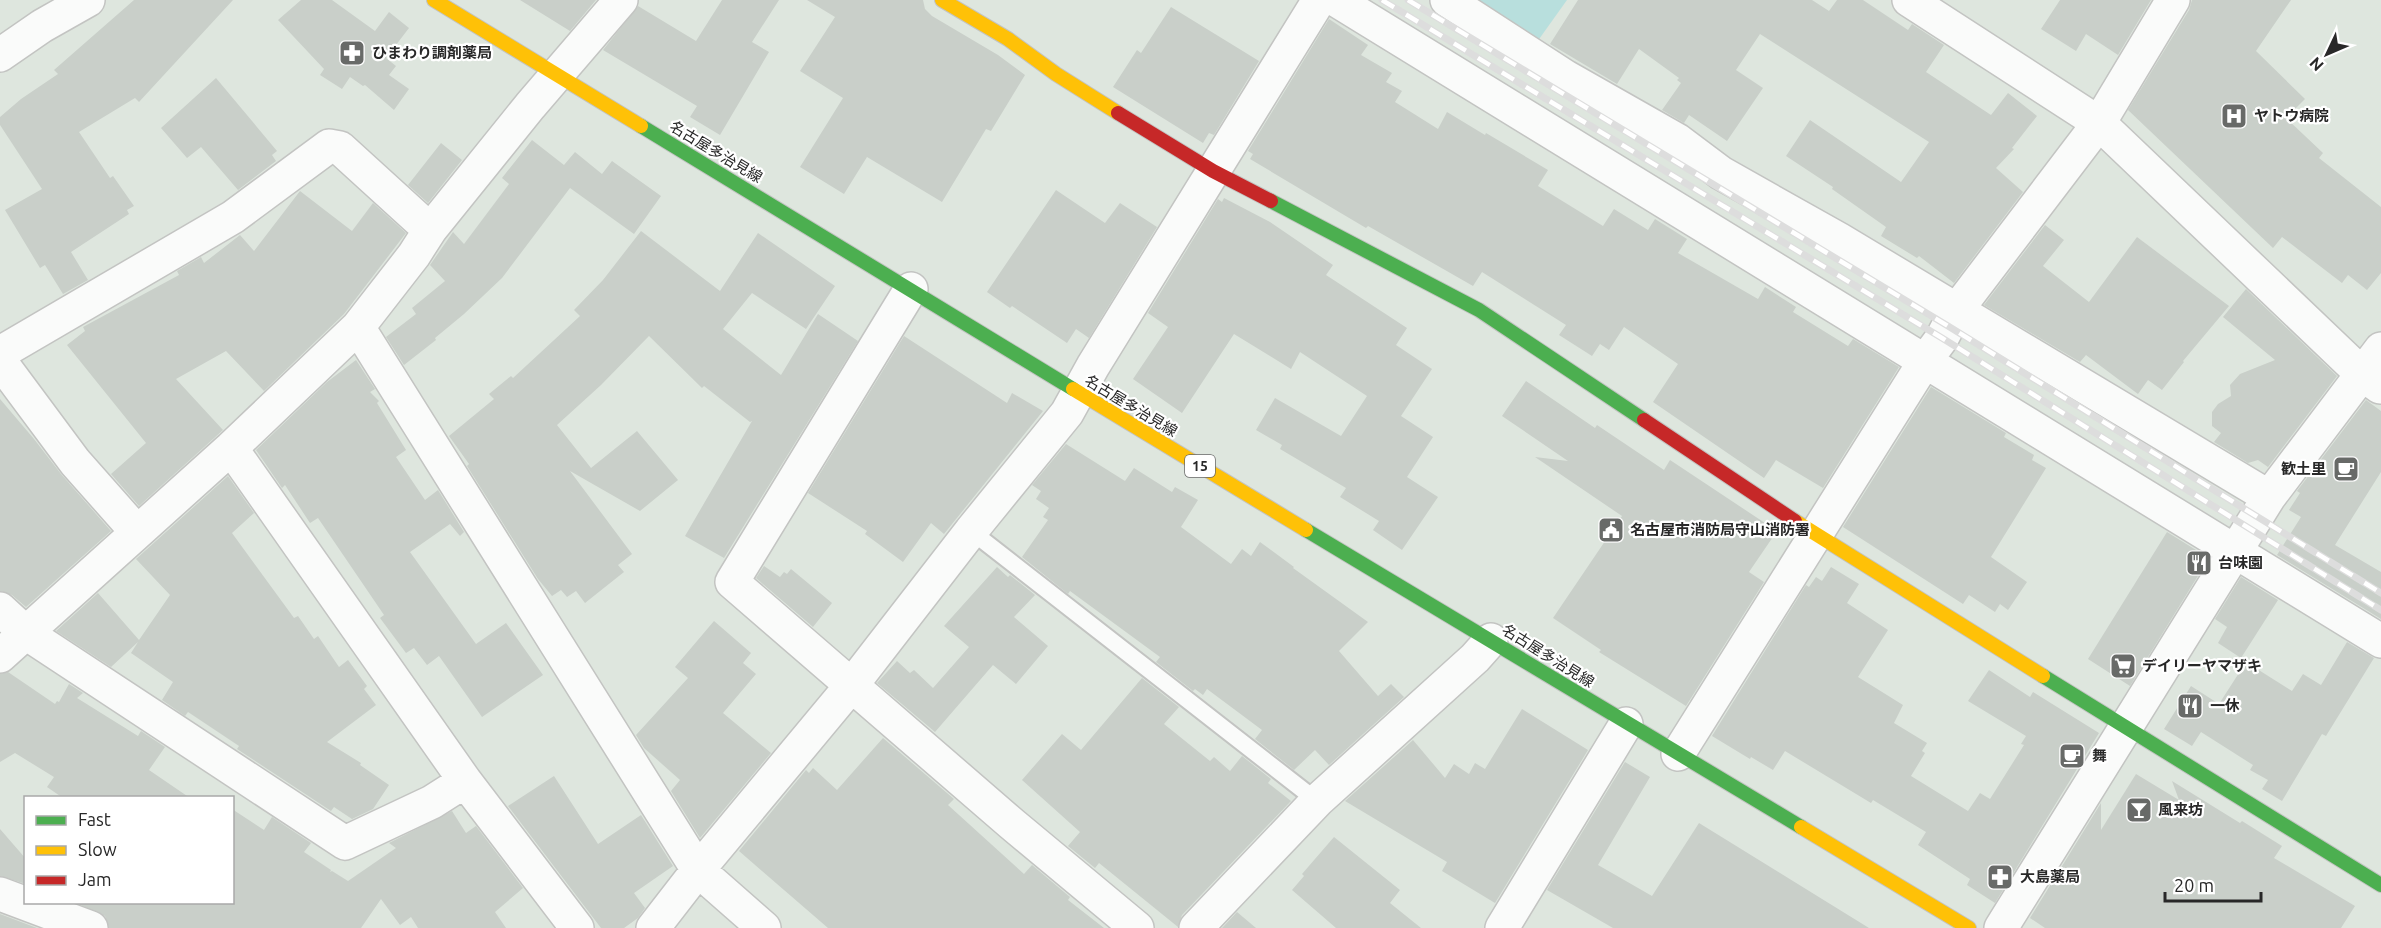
<svg xmlns="http://www.w3.org/2000/svg" width="2381" height="928" font-family="Ubuntu,'Noto Sans JP',sans-serif">
	<style>
		.green { fill: #b8dfdd }
		.building { fill: #c9cfc9 }
		.lines { fill: none; stroke-linecap: round; stroke-linejoin: round }
		.lane-casing { stroke: #c3c4c2; stroke-width: 20 }
		.street-casing { stroke: #c3c4c2; stroke-width: 36 }
		.fast-casing { stroke: #c3c4c2; stroke-width: 16 }
		.slow-casing { stroke: #c3c4c2; stroke-width: 16 }
		.jam-casing { stroke: #c3c4c2; stroke-width: 16 }
		.lane { stroke: #fafbfa; stroke-width: 16 }
		.street { stroke: #fafbfa; stroke-width: 33 }
		.fast { stroke: #4caf50; stroke-width: 14 }
		.slow { stroke: #ffc107; stroke-width: 14 }
		.jam { stroke: #c62828; stroke-width: 14 }
		.rail-casing { stroke: #ddd; stroke-width: 7 }
		.rail { stroke: #fff; stroke-width: 4.5; stroke-dasharray: 14; stroke-linecap: butt }
		.labels { text-anchor: middle; stroke-width: 4.5; stroke-linejoin: round; paint-order: stroke }
		.shield { fill: #fff; stroke: #686868; stroke-width: 1.5 }
		.shield-label { font-size: 14px; font-weight: bold; fill: #282828 }
		.poi-label { font-size: 15px; font-weight: bold; fill: #282828; stroke: #fff; text-anchor: start }
		.street-label { font-size: 15px; fill: #282828; stroke: #fff }
	</style>
	<rect width="100%" height="100%" fill="#dee6de"/>
	<path class="green" d="M 1475,0 L 1567,0 L 1537,42 Z"/>
	<path class="building" d="M 134,0 L 233,0 L 139,102 L 135,98 L 79,132 L 110,178 L 113,176 L 134,206 L 127,210 L 129,214 L 71,252 L 88,280 L 63,294 L 45,265 L 40,268 L 5,210 L 42,189 L 0,125 L 0,117 L 21,99 L 58,74 L 54,70 Z
		M 301,0 L 332,0 L 375,31 L 389,12 L 409,28 L 386,58 L 396,66 L 389,75 L 409,89 L 394,110 L 365,85 L 363,86 L 350,77 L 342,89 L 320,75 L 324,69 L 278,20 Z
		M 520,0 L 596,0 L 570,31 Z
		M 722,0 L 779,0 L 752,42 L 769,52 L 720,135 L 690,117 L 697,106 L 603,50 L 638,6 L 696,41 Z
		M 807,0 L 923,0 L 925,9 L 932,16 L 998,55 L 1025,75 L 991,131 L 986,129 L 942,202 L 867,157 L 844,194 L 800,167 L 843,98 L 800,71 L 835,17 Z
		M 1578,0 L 1812,0 L 1829,11 L 1837,0 L 1863,0 L 1908,30 L 1912,24 L 1944,45 L 1926,72 L 1991,115 L 2008,93 L 2037,116 L 2012,148 L 2014,149 L 1996,168 L 2023,192 L 1954,283 L 1919,256 L 1917,258 L 1881,236 L 1886,227 L 1832,189 L 1833,187 L 1786,156 L 1810,120 L 1901,182 L 1929,142 L 1760,34 L 1736,70 L 1763,88 L 1727,141 L 1689,115 L 1684,123 L 1662,110 L 1681,83 L 1677,80 L 1679,78 L 1639,49 L 1617,84 L 1550,44 Z
		M 2060,0 L 2151,0 L 2118,55 L 2086,34 L 2076,51 L 2041,29 Z
		M 2192,0 L 2291,0 L 2256,51 L 2305,99 L 2286,118 L 2323,153 L 2319,158 L 2381,207 L 2381,273 L 2367,290 L 2348,275 L 2342,283 L 2282,237 L 2273,248 L 2128,110 L 2189,10 Z
		M 1171,7 L 1259,61 L 1214,135 L 1209,133 L 1203,143 L 1113,87 L 1137,50 L 1141,53 Z
		M 1329,19 L 1368,45 L 1361,55 L 1392,73 L 1386,82 L 1402,91 L 1395,102 L 1438,129 L 1447,112 L 1485,135 L 1486,133 L 1548,170 L 1538,186 L 1603,226 L 1614,209 L 1648,230 L 1655,219 L 1687,239 L 1678,253 L 1758,299 L 1765,287 L 1796,307 L 1793,312 L 1848,346 L 1853,339 L 1899,367 L 1823,488 L 1776,460 L 1764,478 L 1653,402 L 1678,364 L 1624,327 L 1609,350 L 1600,344 L 1592,356 L 1559,335 L 1566,325 L 1482,272 L 1473,286 L 1368,226 L 1366,228 L 1250,159 L 1253,154 L 1248,151 Z
		M 216,78 L 277,151 L 272,155 L 276,161 L 238,190 L 201,147 L 187,158 L 161,128 Z
		M 532,140 L 564,165 L 575,152 L 602,174 L 612,161 L 661,196 L 634,234 L 570,188 L 502,278 L 464,314 L 435,338 L 436,340 L 404,365 L 386,337 L 416,314 L 412,308 L 445,281 L 430,265 L 453,232 L 464,244 L 509,184 L 502,178 Z
		M 441,143 L 462,160 L 428,203 L 408,185 Z
		M 1056,190 L 1105,223 L 1120,203 L 1157,227 L 1089,338 L 1076,329 L 1067,343 L 1012,306 L 1010,308 L 987,292 Z
		M 300,191 L 352,231 L 373,203 L 406,233 L 344,314 L 264,391 L 226,351 L 176,379 L 223,430 L 139,506 L 111,474 L 146,443 L 67,345 L 85,331 L 83,327 L 179,275 L 177,271 L 201,257 L 204,263 L 240,235 L 254,251 Z
		M 1224,198 L 1270,222 L 1333,265 L 1326,275 L 1407,328 L 1396,345 L 1432,369 L 1401,416 L 1433,437 L 1407,477 L 1438,497 L 1402,550 L 1373,530 L 1379,521 L 1340,497 L 1346,488 L 1280,449 L 1282,445 L 1256,430 L 1275,398 L 1341,436 L 1367,396 L 1300,352 L 1291,369 L 1234,334 L 1182,413 L 1133,379 L 1168,327 L 1148,313 L 1218,199 L 1222,202 Z
		M 2045,225 L 2064,240 L 2043,266 L 2089,302 L 2137,237 L 2229,306 L 2183,361 L 2184,362 L 2162,390 L 2148,380 L 2138,394 L 2086,355 L 2080,362 L 1984,305 Z
		M 641,231 L 720,291 L 758,233 L 835,286 L 806,329 L 752,293 L 723,329 L 781,375 L 818,314 L 858,341 L 724,558 L 685,536 L 752,421 L 750,422 L 704,386 L 702,388 L 649,336 L 601,385 L 557,425 L 591,468 L 637,431 L 678,480 L 640,511 L 570,471 L 632,554 L 618,565 L 624,572 L 585,603 L 576,591 L 567,597 L 561,590 L 552,596 L 538,579 L 467,466 L 469,464 L 449,436 L 494,399 L 489,394 L 511,376 L 513,378 L 580,316 L 574,310 L 603,280 Z
		M 2246,289 L 2337,376 L 2268,467 L 2258,460 L 2248,463 L 2214,442 L 2221,433 L 2212,426 L 2212,412 L 2218,404 L 2231,396 L 2230,385 L 2240,374 L 2275,360 L 2223,317 Z
		M 904,336 L 1007,403 L 1012,393 L 1043,411 L 944,534 L 931,523 L 903,562 L 865,534 L 867,531 L 808,493 Z
		M 356,360 L 375,389 L 370,392 L 379,401 L 377,403 L 406,450 L 396,457 L 425,500 L 438,490 L 464,532 L 460,536 L 450,524 L 410,552 L 476,644 L 506,623 L 543,675 L 482,717 L 439,656 L 427,665 L 414,648 L 406,653 L 380,618 L 384,615 L 318,518 L 310,523 L 285,485 L 282,488 L 256,450 L 327,382 Z
		M 1526,381 L 1595,428 L 1597,425 L 1664,470 L 1670,460 L 1777,531 L 1749,572 L 1764,582 L 1686,706 L 1599,652 L 1601,650 L 1553,618 L 1622,516 L 1535,457 L 1568,461 L 1502,416 Z
		M 1931,387 L 2006,433 L 2004,437 L 2034,455 L 2032,460 L 2046,468 L 1991,557 L 2027,582 L 2008,610 L 2000,604 L 1995,612 L 1969,595 L 1963,604 L 1843,527 Z
		M 0,399 L 34,439 L 61,474 L 111,531 L 26,607 L 12,595 L 0,591 Z
		M 2366,400 L 2381,411 L 2381,472 L 2335,545 L 2381,572 L 2381,619 L 2277,555 L 2301,517 L 2289,510 L 2300,493 L 2297,491 Z
		M 1066,444 L 1125,481 L 1134,468 L 1172,492 L 1175,487 L 1198,500 L 1181,527 L 1231,564 L 1242,549 L 1251,556 L 1260,542 L 1294,567 L 1293,568 L 1368,622 L 1339,651 L 1378,696 L 1391,684 L 1404,697 L 1329,765 L 1315,750 L 1294,770 L 1255,739 L 1262,730 L 1207,689 L 1203,695 L 1195,689 L 1193,691 L 1156,662 L 1160,657 L 1070,591 L 1068,594 L 1022,557 L 1048,520 L 1043,517 L 1049,508 L 1036,499 L 1041,491 L 1032,485 Z
		M 228,476 L 254,513 L 232,533 L 294,618 L 298,616 L 314,639 L 318,636 L 339,667 L 348,660 L 367,686 L 364,689 L 376,705 L 327,742 L 361,763 L 360,765 L 389,785 L 373,809 L 352,819 L 334,807 L 331,811 L 237,749 L 239,746 L 188,712 L 185,716 L 162,700 L 173,682 L 131,653 L 138,642 L 111,667 L 56,631 L 98,593 L 139,640 L 170,595 L 136,559 Z
		M 2167,532 L 2209,558 L 2130,686 L 2088,659 Z
		M 764,566 L 780,577 L 784,572 L 787,574 L 791,569 L 832,603 L 813,627 L 756,578 Z
		M 997,567 L 1008,577 L 1010,575 L 1035,595 L 1014,617 L 1048,646 L 1016,684 L 993,665 L 935,732 L 877,683 L 897,661 L 910,673 L 914,670 L 933,688 L 969,647 L 944,626 Z
		M 1831,567 L 1859,584 L 1847,603 L 1888,630 L 1858,677 L 1903,705 L 1894,723 L 1927,743 L 1922,751 L 1925,753 L 1911,776 L 1968,811 L 1980,793 L 1990,799 L 2024,745 L 2021,744 L 2026,736 L 1968,701 L 1989,670 L 2030,697 L 2033,692 L 2099,733 L 1995,903 L 1967,885 L 1970,879 L 1918,845 L 1926,832 L 1873,800 L 1871,803 L 1785,751 L 1773,770 L 1751,757 L 1750,759 L 1712,736 L 1806,585 L 1809,587 L 1816,577 L 1822,581 Z
		M 2241,577 L 2278,600 L 2241,658 L 2218,643 L 2227,627 L 2215,619 Z
		M 714,621 L 751,653 L 743,663 L 756,674 L 723,713 L 771,753 L 700,838 L 671,791 L 680,780 L 644,748 L 636,735 L 688,678 L 675,667 Z
		M 2347,642 L 2374,658 L 2326,736 L 2322,734 L 2282,801 L 2262,789 L 2268,780 L 2250,770 L 2253,765 L 2201,732 L 2192,746 L 2164,729 L 2191,686 L 2219,704 L 2246,662 L 2292,691 L 2303,674 L 2321,685 Z
		M 8,672 L 55,704 L 57,701 L 59,702 L 69,684 L 83,693 L 77,698 L 138,736 L 141,731 L 165,747 L 149,770 L 190,798 L 63,798 L 47,787 L 54,777 L 15,753 L 0,762 L 0,674 Z
		M 1142,678 L 1179,707 L 1164,724 L 1210,761 L 1214,757 L 1230,771 L 1242,756 L 1271,779 L 1268,783 L 1291,801 L 1182,915 L 1178,927 L 1099,863 L 1095,868 L 1068,846 L 1080,832 L 1022,780 L 1062,734 L 1081,750 Z
		M 1522,709 L 1588,750 L 1495,903 L 1442,871 L 1447,862 L 1345,801 L 1413,740 L 1445,778 L 1454,764 L 1469,774 L 1475,763 L 1485,769 Z
		M 883,738 L 954,799 L 948,805 L 1024,874 L 1032,865 L 1070,897 L 1068,900 L 1104,928 L 828,928 L 739,851 L 806,770 L 809,773 L 813,768 L 837,790 Z
		M 1625,762 L 1650,777 L 1598,865 L 1652,896 L 1699,823 L 1869,928 L 1613,928 L 1547,890 Z
		M 2136,774 L 2179,800 L 2172,781 L 2240,823 L 2242,821 L 2282,846 L 2274,858 L 2355,906 L 2341,928 L 2045,928 L 2030,918 L 2101,803 L 2101,830 Z
		M 554,776 L 598,844 L 641,815 L 673,866 L 634,893 L 645,908 L 638,918 L 624,928 L 601,928 L 508,806 Z
		M 232,809 L 264,830 L 272,817 L 311,843 L 304,852 L 331,870 L 330,872 L 332,871 L 348,881 L 396,848 L 389,843 L 452,811 L 466,833 L 476,826 L 523,888 L 495,912 L 506,928 L 418,928 L 411,917 L 400,925 L 381,899 L 361,928 L 109,928 L 105,916 L 76,903 L 232,903 Z
		M 0,829 L 26,859 L 26,884 L 0,876 Z
		M 1334,837 L 1400,890 L 1390,903 L 1421,928 L 1336,928 L 1292,890 L 1304,876 L 1302,874 Z
		M 1237,912 L 1256,928 L 1222,928 Z
		M 0,914 L 37,928 L 0,928 Z"/>
	<g class="lines">
		<g class="lane-casing">
			<path id="lane" d="M 971,531 L 1317,801"/>
		</g>
		<g class="street-casing">
			<path id="street" d="M 1336,0 L 2381,641
				M 1447,0 L 1566,77 L 1677,140 L 1721,173 L 1840,240 L 2269,497
				M 1909,0 L 2099,123 L 2363,375 L 2380,387
				M 0,55 L 42,26 L 88,0
				M 911,289 L 732,582 L 1012,824 L 1137,928
				M 358,327 L 698,870 L 764,928
				M 0,353 L 233,217 L 329,146 L 340,148 L 430,230
				M 0,361 L 75,462 L 137,532
				M 231,448 L 465,781 L 577,928
				M 0,609 L 26,633 L 345,843 L 432,802 L 465,781
				M 0,656 L 231,448 L 358,327 L 414,255 L 430,230 L 530,106 L 621,0
				M 1678,754 L 1925,361 L 1942,338 L 1956,311 L 2099,123 L 2173,0
				M 0,894 L 91,928
				M 653,928 L 698,870 L 851,686 L 971,531 L 1067,413 L 1093,366 L 1319,0
				M 1196,928 L 1317,801 L 1475,658 L 1491,640
				M 1502,928 L 1626,724
				M 2001,928 L 2269,497 L 2381,349"/>
		</g>
		<g class="fast-casing">
			<path id="fast" d="M 641,126 L 1073,389
				M 1271,201 L 1479,310 L 1644,420
				M 1306,530 L 1801,827
				M 2043,676 L 2381,885"/>
		</g>
		<g class="slow-casing">
			<path id="slow" d="M 434,0 L 641,126
				M 942,0 L 1008,39 L 1056,74 L 1118,113
				M 1073,389 L 1306,530
				M 1795,521 L 2043,676
				M 1801,827 L 1969,928"/>
		</g>
		<g class="jam-casing">
			<path id="jam" d="M 1118,113 L 1213,171 L 1271,201
				M 1644,420 L 1795,521"/>
		</g>
		<use href="#lane" class="lane"/>
		<use href="#street" class="street"/>
		<use href="#fast" class="fast"/>
		<use href="#slow" class="slow"/>
		<use href="#jam" class="jam"/>
		<g class="rail-casing">
			<path id="rail" d="M 1382,0 L 1942,338 L 2381,610
				M 1408,0 L 1948,326 L 2381,593"/>
		</g>
		<use href="#rail" class="rail"/>
	</g>
	<defs>
		<g id="pharmacy-square" transform="scale(1.35)"><rect x="-9" y="-9" width="18" height="18" rx="4" fill="#686a68" stroke="#fff"/><path d="M-2-6h4v4h4v4h-4v4h-4v-4h-4v-4h4Z" fill="#fff"/></g>
		<g id="hospital-square" transform="scale(1.35)"><rect x="-9" y="-9" width="18" height="18" rx="4" fill="#686a68" stroke="#fff"/><path d="M-5-5h3v3.5h4V-5h3V5h-3V1.5h-4V5h-3Z" fill="#fff"/></g>
		<g id="cafe-square" transform="scale(1.35)"><rect x="-9" y="-9" width="18" height="18" rx="4" fill="#686a68" stroke="#fff"/><path d="M-5.5-4.5H6V0H3Q3 3.5 0 3.5H-2.5Q-5.5 3.5-5.5 0ZM3-3.2v2h1.7v-2ZM-6 4.5H4V6H-6Z" fill="#fff"/></g>
		<g id="civic-square" transform="scale(1.35)"><rect x="-9" y="-9" width="18" height="18" rx="4" fill="#686a68" stroke="#fff"/><path d="M-.6-6.5H3V-4.5H.6V-3L4-1V1h2V6H-6V1h2V-1L-.6-3ZM-1.2 2.5V6h2.4V2.5Z" fill="#fff"/></g>
		<g id="restaurant-square" transform="scale(1.35)"><rect x="-9" y="-9" width="18" height="18" rx="4" fill="#686a68" stroke="#fff"/><path d="M-5-6h1v4h1v-4h1v4h1v-4h1v5L-1.5 .5V6h-2V.5L-5-1ZM5-6V6H3V1.5H1.5Q1.5-4 5-6Z" fill="#fff"/></g>
		<g id="supermarket-square" transform="scale(1.35)"><rect x="-9" y="-9" width="18" height="18" rx="4" fill="#686a68" stroke="#fff"/><path d="M-6-5.5h2.5l.6 2H6L4.5 2H-2.5L-4.4-4H-6ZM-1.5 3.2a1.3 1.3 0 1 0 .1 0ZM3 3.2a1.3 1.3 0 1 0 .1 0Z" fill="#fff"/></g>
		<g id="bar-square" transform="scale(1.35)"><rect x="-9" y="-9" width="18" height="18" rx="4" fill="#686a68" stroke="#fff"/><path d="M-6-5H6L.8 .8V4.5H3.5V6h-7V4.5H-.8V.8Z" fill="#fff"/></g>
	</defs>
	<g fill-rule="evenodd">
		<use href="#pharmacy-square" x="352" y="53"/>
		<use href="#hospital-square" x="2234" y="116"/>
		<use href="#cafe-square" x="2346" y="469"/>
		<use href="#civic-square" x="1611" y="530"/>
		<use href="#restaurant-square" x="2199" y="563"/>
		<use href="#supermarket-square" x="2123" y="666"/>
		<use href="#restaurant-square" x="2190" y="706"/>
		<use href="#cafe-square" x="2072" y="756"/>
		<use href="#bar-square" x="2139" y="810"/>
		<use href="#pharmacy-square" x="2000" y="877"/>
	</g>
	<g class="labels">
		<rect class="shield" x="1185" y="455" width="30" height="22" rx="4.5"/>
		<g class="shield-label">
			<text x="1200" y="471">15</text>
		</g>
		<g class="poi-label">
			<text x="372" y="58">ひまわり調剤薬局</text>
			<text x="2254" y="121">ヤトウ病院</text>
			<text x="2326" y="474" text-anchor="end">歓土里</text>
			<text x="1630" y="535">名古屋市消防局守山消防署</text>
			<text x="2218" y="568">台味園</text>
			<text x="2142" y="671">デイリーヤマザキ</text>
			<text x="2210" y="711">一休</text>
			<text x="2092" y="761">舞</text>
			<text x="2158" y="815">風来坊</text>
			<text x="2020" y="882">大島薬局</text>
		</g>
		<g class="street-label">
			<text transform="translate(716 152) rotate(31)" y="5">名古屋多治見線</text>
			<text transform="translate(1131 406) rotate(31)" y="5">名古屋多治見線</text>
			<text transform="translate(1548 656) rotate(32)" y="5">名古屋多治見線</text>
		</g>
	</g>
	<rect x="24" y="796" width="210" height="108" fill="#ffffff" stroke="#a9a9a9" stroke-width="1.5"/>
	<rect x="36" y="816" width="30" height="9" fill="#4caf50" stroke="#a9a9a9" stroke-width="1.5"/>
	<text x="78" y="826" font-size="18" fill="#282828">Fast</text>
	<rect x="36" y="846" width="30" height="9" fill="#ffc107" stroke="#a9a9a9" stroke-width="1.5"/>
	<text x="78" y="856" font-size="18" fill="#282828">Slow</text>
	<rect x="36" y="876" width="30" height="9" fill="#c62828" stroke="#a9a9a9" stroke-width="1.5"/>
	<text x="78" y="886" font-size="18" fill="#282828">Jam</text>
	<g transform="translate(2327 54) rotate(226)" stroke="#ffffff" stroke-width="4.5" paint-order="stroke">
	<path d="M0-4.5L10 22L0 15L-10 22Z" fill="#282828"/>
	<text y="-9" font-size="16" font-weight="bold" text-anchor="middle" fill="#282828">N</text>
	</g>
	<path d="M2165 892v9h96v-9" fill="none" stroke="#282828" stroke-width="3"/>
	<text x="2174" y="892" font-size="18" fill="#282828" stroke="#ffffff" stroke-width="4.5" paint-order="stroke">20 m</text>
</svg>
